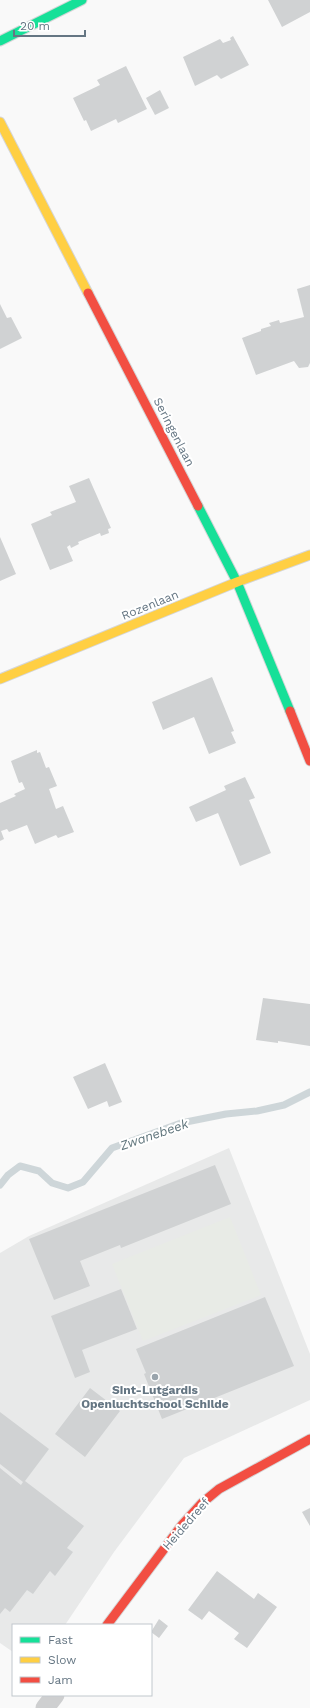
<svg xmlns="http://www.w3.org/2000/svg" width="310" height="1708" font-family="'Work Sans',sans-serif">
	<style>
		.built { fill: #e8e9e9 }
		.green { fill: #e8ebe6 }
		.lines { fill: none; stroke-linecap: round; stroke-linejoin: round }
		.stream { stroke: #ced6d9; stroke-width: 7 }
		.building { fill: #d0d2d3 }
		.fast-casing { stroke: #d5d6d7; stroke-width: 11 }
		.slow-casing { stroke: #d5d6d7; stroke-width: 11 }
		.jam-casing { stroke: #d5d6d7; stroke-width: 11 }
		.street { stroke: #cecfd0; stroke-width: 19 }
		.fast { stroke: #16e098; stroke-width: 9 }
		.slow { stroke: #ffcf43; stroke-width: 9 }
		.jam { stroke: #f24e42; stroke-width: 9 }
		.poi-dot { fill: #99a4ac; stroke: #fff; stroke-width: 1.5 }
		.labels { text-anchor: middle; stroke-width: 4; stroke-linejoin: round; paint-order: stroke }
		.street-label { font-size: 12px; fill: #657683; stroke: #fff }
		.poi-label { font-size: 12px; font-weight: bold; fill: #657683; stroke: #fff }
		.water-label { font-size: 13px; font-style: italic; fill: #60757c; stroke: #fff }
	</style>
	<rect width="100%" height="100%" fill="#f9f9f9"/>
	<path class="built" d="M 229,1148 L 310,1354 L 310,1400 L 184,1458 L 114,1552 L 65,1625 L 13,1625 L 13,1652 L 0,1643 L 0,1253 L 29,1236 Z"/>
	<path class="green" d="M 230,1217 L 261,1295 L 143,1341 L 112,1264 Z"/>
	<g class="lines">
		<path class="stream" d="M 0,1185 L 8,1175 L 20,1166 L 39,1171 L 52,1183 L 68,1188 L 83,1182 L 112,1148 L 181,1123 L 226,1114 L 257,1111 L 284,1105 L 310,1092"/>
	</g>
	<path class="building" d="M 268,0 L 310,0 L 310,12 L 282,27 Z
		M 233,36 L 249,65 L 221,79 L 217,75 L 195,86 L 183,57 L 220,39 L 223,43 L 231,40 L 230,38 Z
		M 126,66 L 147,109 L 118,123 L 116,119 L 91,131 L 86,120 L 84,121 L 73,98 L 100,85 L 97,80 Z
		M 160,90 L 169,108 L 155,115 L 146,98 Z
		M 310,285 L 310,363 L 308,367 L 299,368 L 294,361 L 256,375 L 242,338 L 261,331 L 261,329 L 271,326 L 269,323 L 279,320 L 280,323 L 304,317 L 297,289 Z
		M 0,304 L 7,318 L 11,317 L 22,338 L 0,349 Z
		M 89,478 L 111,528 L 108,529 L 109,533 L 101,536 L 100,533 L 78,542 L 79,544 L 71,548 L 70,545 L 67,547 L 73,561 L 50,570 L 31,524 L 52,515 L 50,512 L 76,502 L 69,486 Z
		M 0,537 L 16,574 L 0,581 Z
		M 212,677 L 234,731 L 231,732 L 236,743 L 209,754 L 194,717 L 163,730 L 152,702 Z
		M 37,750 L 37,753 L 40,752 L 46,768 L 49,767 L 57,786 L 49,789 L 56,809 L 63,806 L 74,832 L 58,838 L 56,835 L 35,844 L 27,825 L 9,832 L 7,829 L 1,831 L 4,839 L 0,841 L 0,803 L 16,796 L 14,794 L 25,789 L 22,782 L 19,783 L 11,761 Z
		M 245,777 L 255,798 L 249,800 L 271,853 L 240,866 L 218,813 L 196,822 L 189,807 L 226,790 L 224,786 Z
		M 263,998 L 310,1004 L 310,1046 L 278,1041 L 278,1043 L 256,1040 Z
		M 105,1063 L 122,1102 L 109,1107 L 107,1101 L 88,1109 L 73,1077 Z
		M 215,1165 L 231,1204 L 121,1248 L 120,1245 L 80,1261 L 90,1286 L 54,1300 L 29,1239 Z
		M 121,1289 L 137,1329 L 82,1350 L 90,1372 L 75,1378 L 51,1316 Z
		M 265,1297 L 294,1366 L 162,1419 L 144,1374 L 146,1373 L 136,1349 Z
		M 90,1388 L 120,1411 L 85,1457 L 55,1434 Z
		M 0,1412 L 49,1449 L 25,1481 L 84,1526 L 67,1548 L 73,1552 L 55,1576 L 50,1571 L 33,1594 L 27,1590 L 10,1612 L 5,1608 L 0,1614 L 0,1468 L 21,1485 L 23,1482 L 0,1464 Z
		M 310,1508 L 310,1526 L 302,1512 Z
		M 217,1571 L 254,1599 L 258,1593 L 277,1607 L 247,1648 L 234,1639 L 239,1633 L 209,1611 L 202,1620 L 188,1610 Z
		M 159,1619 L 168,1626 L 159,1638 L 151,1632 Z"/>
	<g class="lines">
		<g class="fast-casing">
			<path id="fast" d="M 0,41 L 82,0
				M 198,506 L 237,582 L 290,711"/>
		</g>
		<g class="slow-casing">
			<path id="slow" d="M 0,122 L 88,293
				M 0,679 L 237,582 L 310,555"/>
		</g>
		<g class="jam-casing">
			<path id="jam" d="M 88,293 L 198,506
				M 290,711 L 310,761
				M 107,1625 L 182,1525 L 202,1503 L 219,1489 L 310,1439"/>
		</g>
		<path class="street" d="M 45,1708 L 55,1695"/>
		<use href="#fast" class="fast"/>
		<use href="#slow" class="slow"/>
		<use href="#jam" class="jam"/>
	</g>
	<circle class="poi-dot" cx="155" cy="1377" r="4"/>
	<g class="labels">
		<g class="street-label">
			<text transform="translate(174 432) rotate(63)" y="4">Seringenlaan</text>
			<text transform="translate(150 605) rotate(-22)" y="4">Rozenlaan</text>
			<text transform="translate(186 1524) rotate(-49)" y="4">Heidedreef</text>
		</g>
		<g class="poi-label">
			<text x="155" y="1394">Sint-Lutgardis<tspan x="155" dy="14">Openluchtschool Schilde</tspan></text>
		</g>
		<g class="water-label">
			<text transform="translate(154 1134) rotate(-19)" y="5">Zwanebeek</text>
		</g>
	</g>
	<rect x="12" y="1624" width="140" height="72" fill="#ffffff" stroke="#c1c8cd"/>
	<rect x="20" y="1637" width="20" height="6" fill="#16e098" stroke="#c1c8cd"/>
	<text x="48" y="1644" font-size="12" fill="#657683">Fast</text>
	<rect x="20" y="1657" width="20" height="6" fill="#ffcf43" stroke="#c1c8cd"/>
	<text x="48" y="1664" font-size="12" fill="#657683">Slow</text>
	<rect x="20" y="1677" width="20" height="6" fill="#f24e42" stroke="#c1c8cd"/>
	<text x="48" y="1684" font-size="12" fill="#657683">Jam</text>
	<path d="M14 30v6h71v-6" fill="none" stroke="#657683" stroke-width="2"/>
	<text x="20" y="30" font-size="12" fill="#657683" stroke="#ffffff" stroke-width="3" paint-order="stroke">20 m</text>
</svg>
